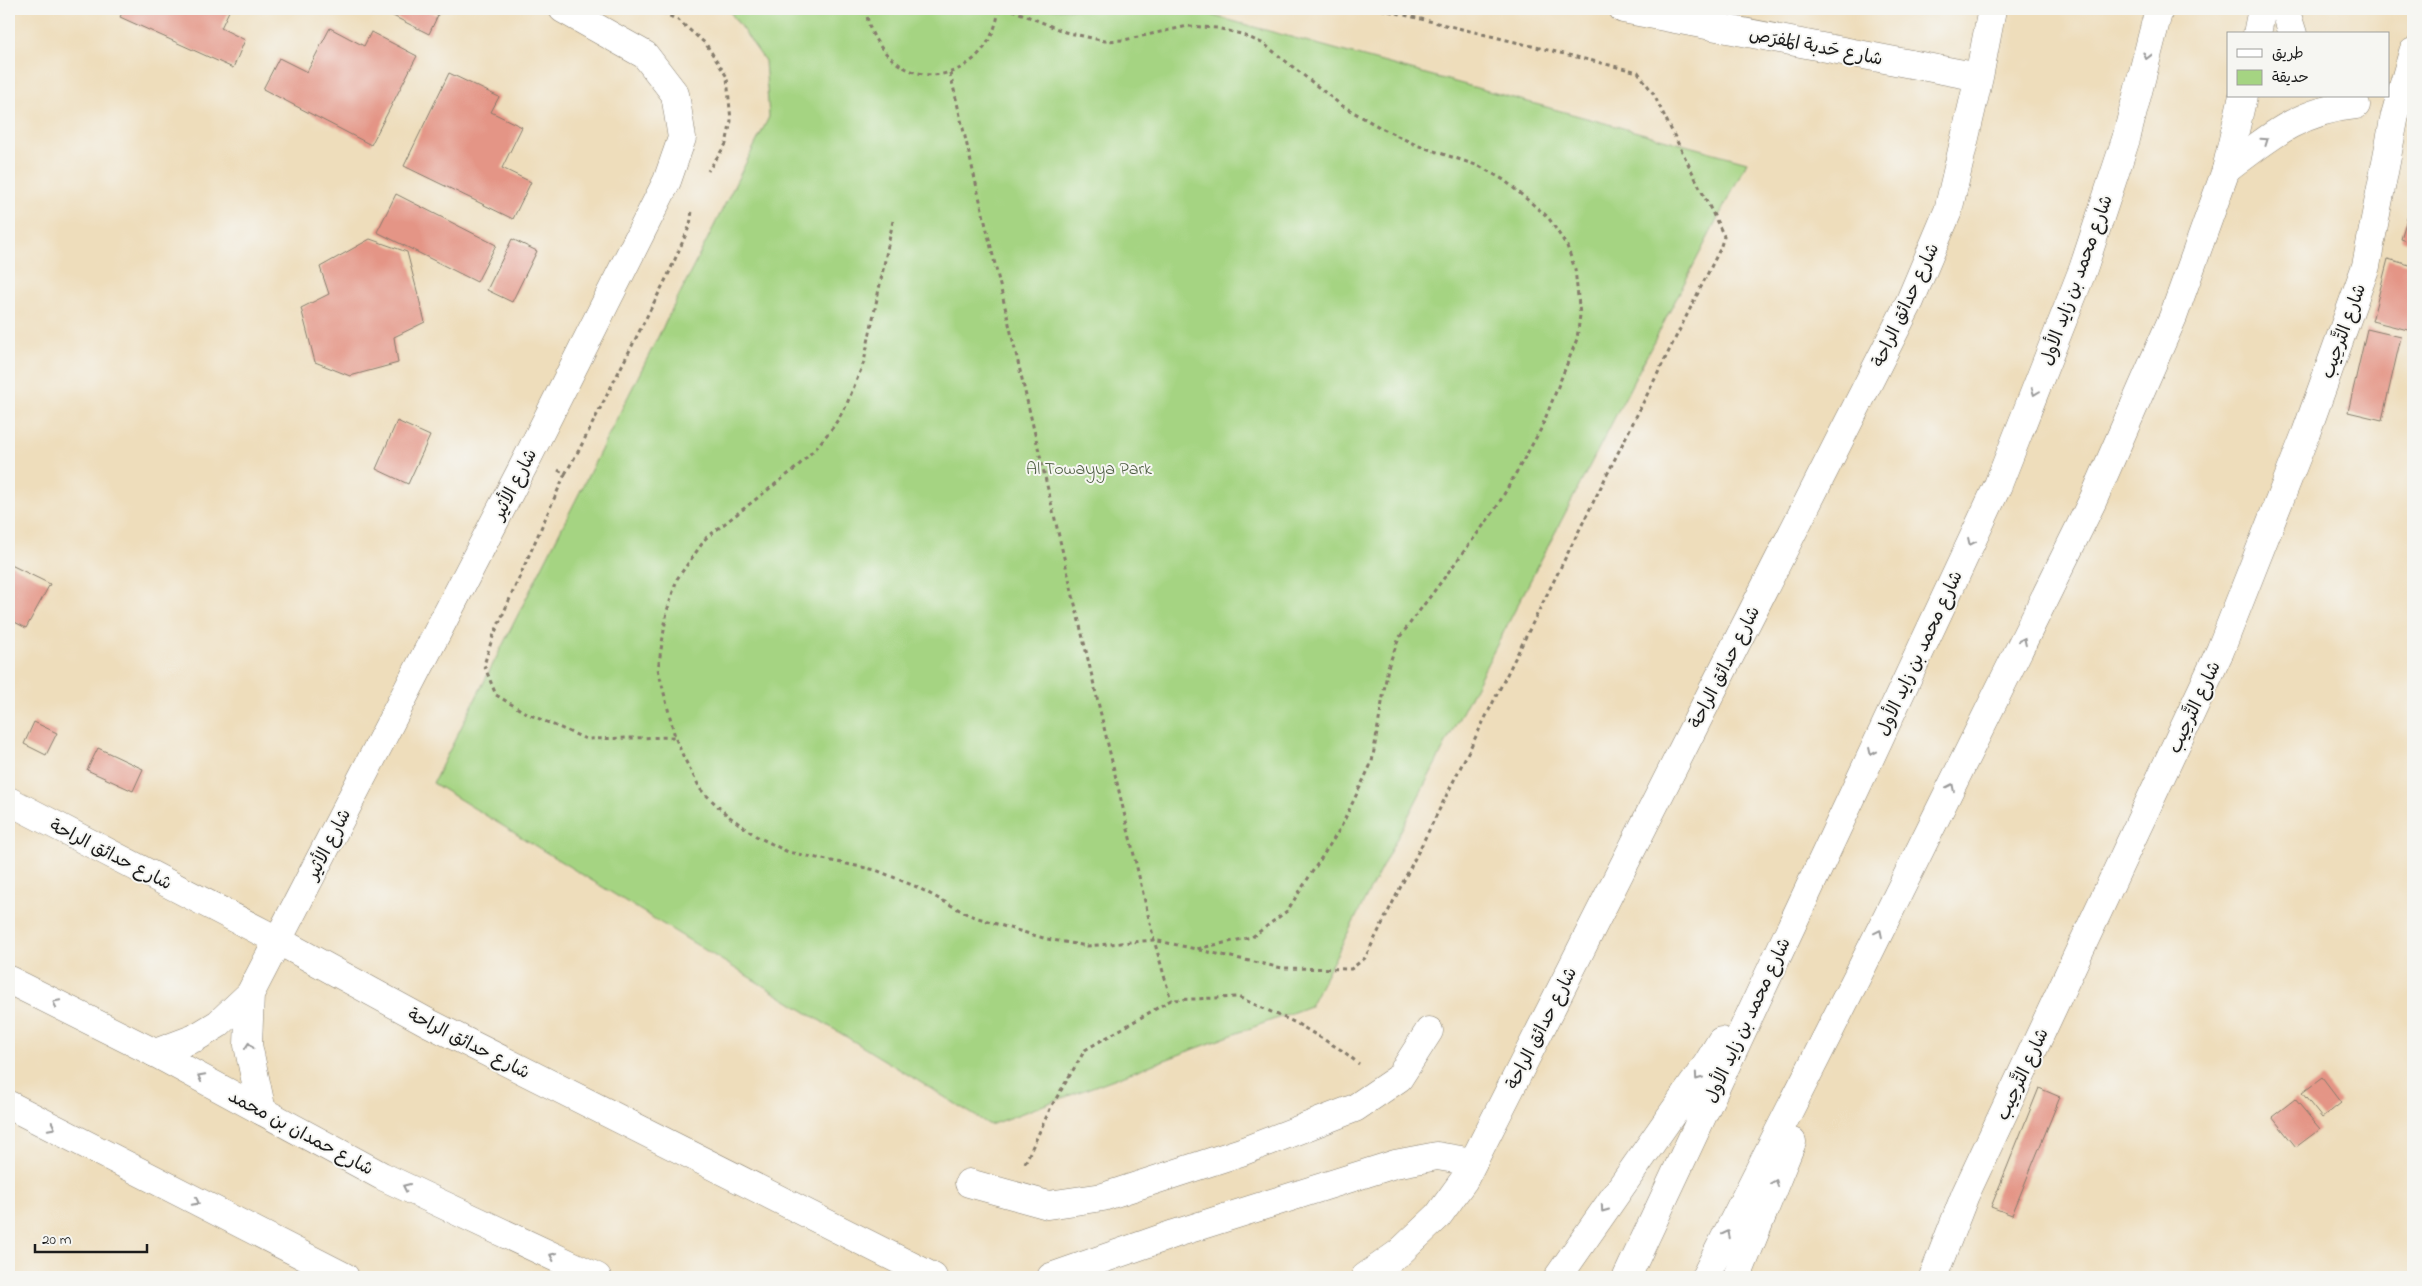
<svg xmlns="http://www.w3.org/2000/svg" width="2422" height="1286" font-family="'Indie Flower','Playpen Sans Arabic',sans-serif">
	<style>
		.green { fill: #a5d482; stroke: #60784f }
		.building { fill: #e49586 }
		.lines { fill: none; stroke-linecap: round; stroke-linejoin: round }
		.minor-casing { stroke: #857c6c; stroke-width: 29 }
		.major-casing { stroke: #857c6c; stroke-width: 29 }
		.path { stroke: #857c6c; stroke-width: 3; stroke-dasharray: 4 4; stroke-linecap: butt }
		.minor { stroke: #fff; stroke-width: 28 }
		.major { stroke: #fff; stroke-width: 28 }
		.oneway { stroke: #999 }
		.labels { text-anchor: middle; stroke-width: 4; stroke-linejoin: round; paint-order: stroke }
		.street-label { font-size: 18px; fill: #1c1c1c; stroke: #f6f6f2 }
		.park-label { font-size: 18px; fill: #4c5c40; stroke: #f6f6f2 }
	</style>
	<rect width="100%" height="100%" fill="#f6f6f2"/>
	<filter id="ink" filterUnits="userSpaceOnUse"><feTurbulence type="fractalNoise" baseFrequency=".02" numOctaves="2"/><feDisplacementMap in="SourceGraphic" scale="10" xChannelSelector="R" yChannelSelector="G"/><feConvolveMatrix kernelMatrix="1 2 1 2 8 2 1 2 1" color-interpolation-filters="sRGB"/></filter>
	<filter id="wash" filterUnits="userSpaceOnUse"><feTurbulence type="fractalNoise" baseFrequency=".0096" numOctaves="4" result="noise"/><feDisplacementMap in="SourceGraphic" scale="20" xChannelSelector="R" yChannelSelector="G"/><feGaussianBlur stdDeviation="1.12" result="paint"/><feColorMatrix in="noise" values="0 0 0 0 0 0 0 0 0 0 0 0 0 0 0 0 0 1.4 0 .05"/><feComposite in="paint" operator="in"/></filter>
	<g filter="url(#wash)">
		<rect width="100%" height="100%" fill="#edb"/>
		<path class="green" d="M 728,9 L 1201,9 L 1214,16 L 1747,162 L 1310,1006 L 990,1125 L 433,783 L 769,117 L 765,61 Z"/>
		<g id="blocks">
			<path class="building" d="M 124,9 L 230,9 L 221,28 L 245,40 L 233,68 L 120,17 Z
				M 384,9 L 425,9 L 438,15 L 429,34 L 383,11 Z
				M 330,28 L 364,46 L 371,32 L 417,56 L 371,145 L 263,89 L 279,58 L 307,72 Z
				M 449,73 L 499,97 L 491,112 L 522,127 L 502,168 L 531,182 L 513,219 L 404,166 Z
				M 396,194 L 496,245 L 477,282 L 377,232 Z
				M 2413,198 L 2413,243 L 2401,239 Z
				M 370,239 L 407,252 L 425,322 L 394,337 L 398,363 L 350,376 L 315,362 L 301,308 L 329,294 L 320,267 Z
				M 512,239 L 537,251 L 512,302 L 487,290 Z
				M 2388,259 L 2413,266 L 2413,335 L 2411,335 L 2412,331 L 2372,321 Z
				M 2367,329 L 2401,337 L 2382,420 L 2348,412 Z
				M 397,421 L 430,436 L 408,484 L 376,469 Z
				M 9,564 L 50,584 L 26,628 L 9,619 Z
				M 34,722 L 57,733 L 46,755 L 24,744 Z
				M 98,748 L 143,769 L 133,791 L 87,770 Z
				M 2322,1078 L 2341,1103 L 2322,1118 L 2302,1093 Z
				M 2039,1088 L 2060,1097 L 2012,1215 L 1991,1207 Z
				M 2295,1099 L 2320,1129 L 2296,1147 L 2272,1117 Z"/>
		</g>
	</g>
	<g filter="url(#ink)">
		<use href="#blocks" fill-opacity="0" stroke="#857c6c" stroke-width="1"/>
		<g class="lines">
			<g class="minor-casing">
				<path id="minor" d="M 1623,9 L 1979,77
					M 2285,9 L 2293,34
					M 2226,170 C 2269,137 2300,110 2356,105
					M 9,801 L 279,941 L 427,1022 L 933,1277
					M 250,994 L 248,1045 L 262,1111
					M 155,1053 L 195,1038 L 218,1024 L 250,994 L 529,455 L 667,181 L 682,138 L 675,94 L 645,55 L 563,9
					M 969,1183 L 1048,1205 L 1103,1197 L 1241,1152 L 1355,1108 L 1399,1078 L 1429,1031
					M 1051,1277 L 1174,1234 L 1395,1164 L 1437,1156 L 1473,1162
					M 1365,1277 L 1399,1253 L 1438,1216 L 1464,1180 L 1910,301 L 1948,211 L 1979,77 L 1992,9
					M 1933,1277 L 1965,1195 L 2220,651 L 2306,433 L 2366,266 L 2395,115 L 2413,52"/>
			</g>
			<g class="major-casing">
				<path id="major" d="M 2257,34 L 2262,9
					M 9,980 L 155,1053 L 382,1176 L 597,1277
					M 9,1105 L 345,1277
					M 1558,1277 L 1707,1064 L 1721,1041
					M 1627,1277 L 1998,485 L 2083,269 L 2126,139 L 2159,9
					M 1705,1277 L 1863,965 L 2093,500 L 2173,317 L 2226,170 L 2243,96
					M 1737,1277 L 1792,1142"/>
			</g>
			<path class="path" d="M 655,9 L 678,20 L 706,44 L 727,77 L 731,121 L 726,144 L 708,171
				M 867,9 C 866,19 871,33 877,42 C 916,100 990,76 999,9
				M 950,73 L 1154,940 L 1171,1000
				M 893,221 L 864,362 L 846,406 L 834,426 L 816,448 L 796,468 L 706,538 L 677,579 L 667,611 L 658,669 L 675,737 L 684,758 L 701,790 L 727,815 L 756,836 L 788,852 L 876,870 L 917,887 L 969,915 L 1006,927 L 1047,939 L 1087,946 L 1154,940 L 1196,949 L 1252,937 L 1287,911 L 1340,829 L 1372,762 L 1388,667 L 1399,638 L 1495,510 L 1541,429 L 1577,339 L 1580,315 L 1575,269 L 1567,246 L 1548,217 L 1504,180 L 1479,166 L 1416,145 L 1381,128 L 1341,105 L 1264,44 L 1241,34 L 1217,28 L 1188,26 L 1124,40 L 1105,41 L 1065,32 L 1010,9
				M 558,470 L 565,474 L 579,450 L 669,273 L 690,225 L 692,211
				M 565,474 L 492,639 L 484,665 L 496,695 L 526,713 L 586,739 L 675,737
				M 1199,950 L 1282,968 L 1351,969 L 1365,958 L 1720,249 L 1724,236 L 1653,93 L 1638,72 L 1380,9
				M 1025,1163 L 1051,1107 L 1085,1050 L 1171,1000 L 1238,997 L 1296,1023 L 1343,1051 L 1359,1064"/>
			<use href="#minor" class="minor"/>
			<use href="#major" class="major"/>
		</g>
		<defs><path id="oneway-chevron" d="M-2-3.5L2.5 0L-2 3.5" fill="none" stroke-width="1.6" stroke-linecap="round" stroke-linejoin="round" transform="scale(1.25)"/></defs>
		<g class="oneway">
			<use href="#oneway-chevron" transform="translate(2147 56) rotate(104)"/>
			<use href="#oneway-chevron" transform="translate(2265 141) rotate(-35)"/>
			<use href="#oneway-chevron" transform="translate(2035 392) rotate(111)"/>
			<use href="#oneway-chevron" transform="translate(1971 542) rotate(115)"/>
			<use href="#oneway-chevron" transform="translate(2023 641) rotate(-64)"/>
			<use href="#oneway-chevron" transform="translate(1872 752) rotate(115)"/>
			<use href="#oneway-chevron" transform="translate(1951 787) rotate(-64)"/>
			<use href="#oneway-chevron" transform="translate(1879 933) rotate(-64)"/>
			<use href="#oneway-chevron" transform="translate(56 1003) rotate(-154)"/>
			<use href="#oneway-chevron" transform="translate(249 1046) rotate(-95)"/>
			<use href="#oneway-chevron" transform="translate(201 1077) rotate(-152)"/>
			<use href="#oneway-chevron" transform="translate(1698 1077) rotate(125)"/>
			<use href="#oneway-chevron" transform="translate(52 1127) rotate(27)"/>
			<use href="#oneway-chevron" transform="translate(1775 1183) rotate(-67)"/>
			<use href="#oneway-chevron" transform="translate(406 1187) rotate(-155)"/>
			<use href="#oneway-chevron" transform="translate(196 1202) rotate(27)"/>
			<use href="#oneway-chevron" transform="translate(1604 1209) rotate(125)"/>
			<use href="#oneway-chevron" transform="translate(1727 1234) rotate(-63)"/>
			<use href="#oneway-chevron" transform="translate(553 1256) rotate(-155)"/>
		</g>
	</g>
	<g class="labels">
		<g class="street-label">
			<text transform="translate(1816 46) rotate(11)" y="6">شارع حَدبة المَفرَص</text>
			<text transform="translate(2076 280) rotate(-70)" y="6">شارع محمد بن زايد الأول</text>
			<text transform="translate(1905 305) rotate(-65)" y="6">شارع حدائق الراحة</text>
			<text transform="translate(2343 331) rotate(-70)" y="6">شارع التَّرحِيب</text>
			<text transform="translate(514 484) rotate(-63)" y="6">شارع الأثير</text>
			<text transform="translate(1919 653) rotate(-65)" y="6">شارع محمد بن زايد الأول</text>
			<text transform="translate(1724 667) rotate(-63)" y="6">شارع حدائق الراحة</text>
			<text transform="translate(2194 707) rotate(-65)" y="6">شارع التَّرحِيب</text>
			<text transform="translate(328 844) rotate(-63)" y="6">شارع الأثير</text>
			<text transform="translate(111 854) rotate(27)" y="6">شارع حدائق الراحة</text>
			<text transform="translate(1747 1020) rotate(-65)" y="6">شارع محمد بن زايد الأول</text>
			<text transform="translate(1541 1028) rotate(-63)" y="6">شارع حدائق الراحة</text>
			<text transform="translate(469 1043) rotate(27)" y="6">شارع حدائق الراحة</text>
			<text transform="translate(2022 1074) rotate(-65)" y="6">شارع التَّرحِيب</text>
			<text transform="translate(301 1132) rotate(28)" y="6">شارع حمدان بن محمد</text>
		</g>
		<g class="park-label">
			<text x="1089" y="474">Al Towayya Park</text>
		</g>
	</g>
	<rect width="2422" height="1286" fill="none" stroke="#f6f6f2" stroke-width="30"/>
	<rect x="2227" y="32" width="162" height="65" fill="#f6f6f2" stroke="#9f9f9c"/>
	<rect x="2237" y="49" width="25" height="8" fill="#ffffff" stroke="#9f9f9c"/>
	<text x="2272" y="58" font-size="15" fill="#1c1c1c">طريق</text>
	<rect x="2237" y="70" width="25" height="15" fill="#a5d482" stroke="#9f9f9c"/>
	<text x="2272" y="82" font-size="15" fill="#1c1c1c">حديقة</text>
	<path d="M35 1244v8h112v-8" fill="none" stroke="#1c1c1c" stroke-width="2.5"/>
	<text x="42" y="1244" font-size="15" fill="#1c1c1c" stroke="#f6f6f2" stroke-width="4" paint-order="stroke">20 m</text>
</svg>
